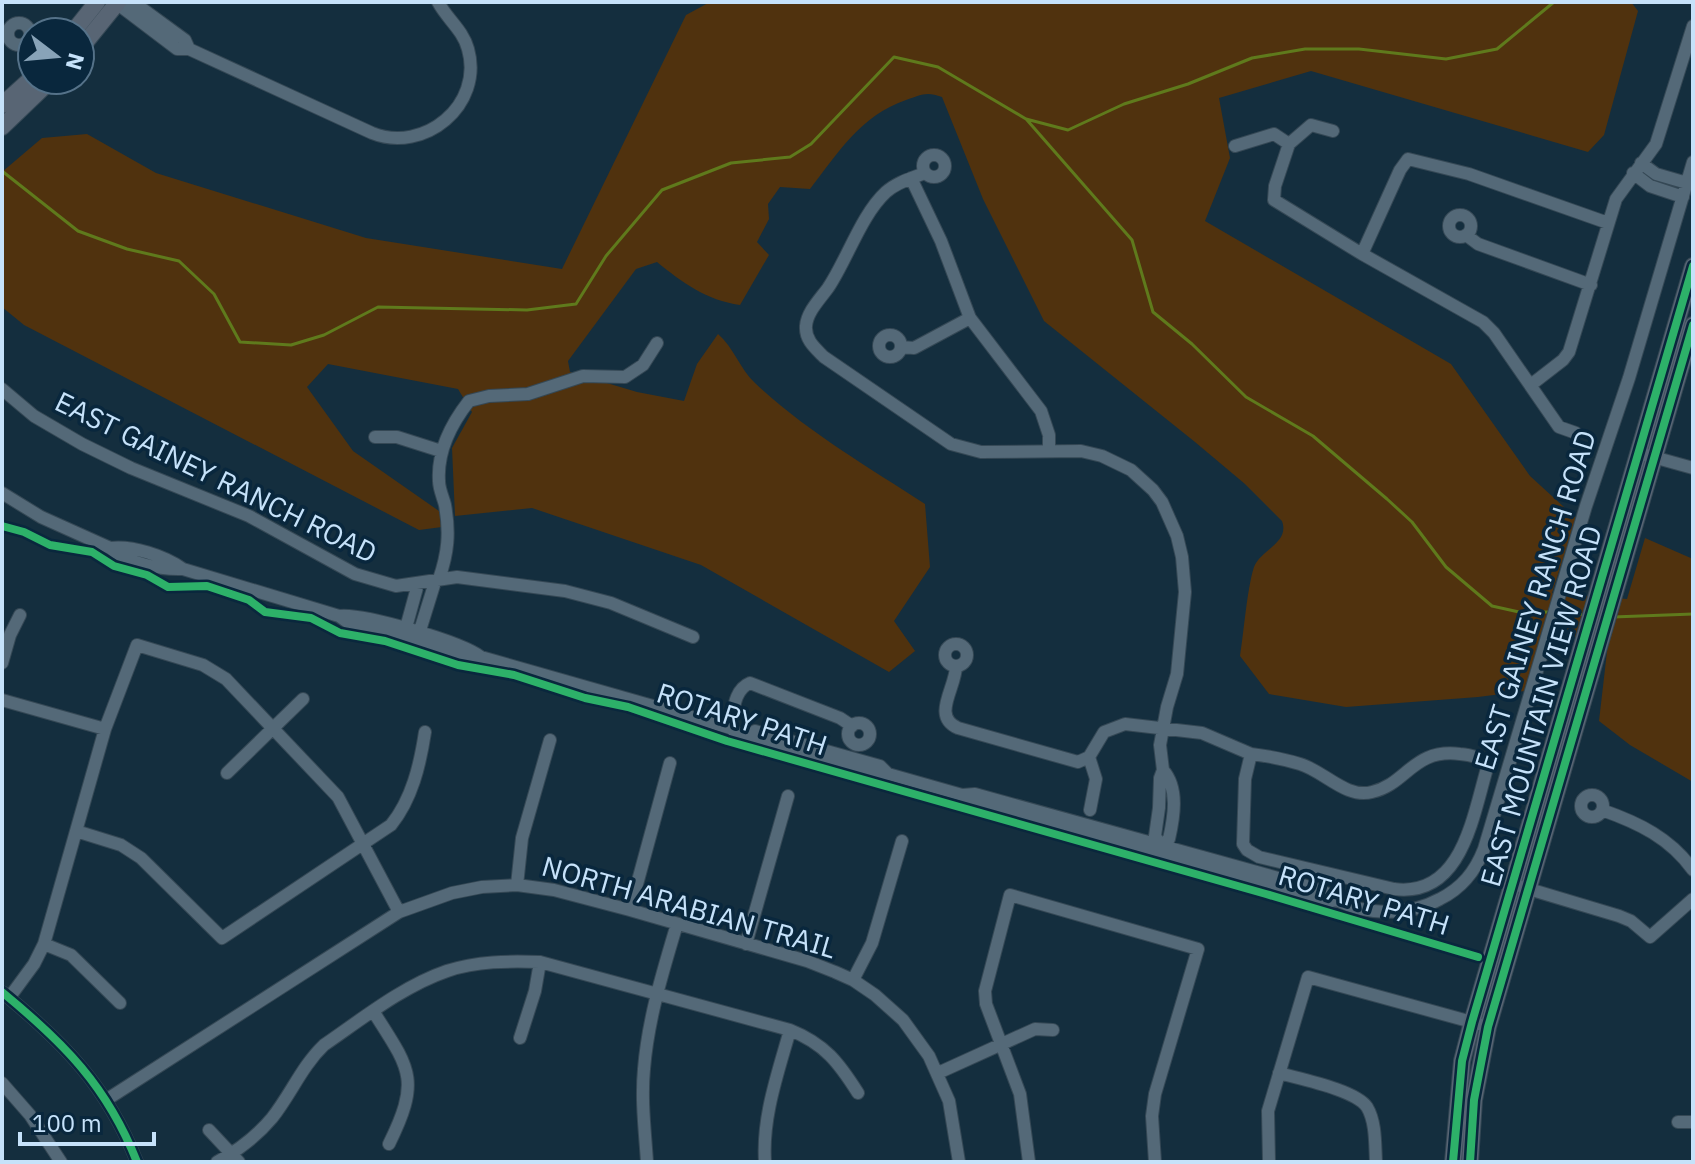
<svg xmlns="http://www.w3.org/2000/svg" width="1695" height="1164" font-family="'IBM Plex Sans',sans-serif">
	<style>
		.grass { fill: #50320e }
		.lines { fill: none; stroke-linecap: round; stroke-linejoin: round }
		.stream { stroke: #5f7a1c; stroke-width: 3 }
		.minor-casing { stroke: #354855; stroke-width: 14 }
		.major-casing { stroke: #354855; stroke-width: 18 }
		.minor { stroke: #546978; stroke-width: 12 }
		.major { stroke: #586574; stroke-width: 16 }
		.cycleway-casing { stroke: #09273d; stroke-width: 13 }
		.cycleway { stroke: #2db169; stroke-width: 8 }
		.labels { text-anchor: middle; stroke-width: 7; stroke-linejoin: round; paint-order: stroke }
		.street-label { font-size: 28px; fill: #c6e2fa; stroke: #09273d }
	</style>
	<rect width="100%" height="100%" fill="#142e3e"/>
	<path class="grass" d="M 710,2 L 1631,2 L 1638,11 L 1604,135 L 1588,152 L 1311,71 L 1219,98 L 1230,158 L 1205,221 L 1451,364 L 1530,476 L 1576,518 L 1552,593 L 1627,599 L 1645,538 L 1693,559 L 1693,782 L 1630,745 L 1599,721 L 1608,643 L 1542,631 L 1525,691 L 1478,697 L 1346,707 L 1269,694 L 1240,656 C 1244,631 1247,589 1254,567 C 1261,549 1290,543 1282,521 L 1245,484 L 1195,442 L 1044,321 L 983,199 L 942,97 C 926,91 921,95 906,100 C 860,116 838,153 810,189 L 780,187 L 768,204 L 769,219 L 757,242 L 769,255 L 740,305 C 706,300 683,283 657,262 L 636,269 L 568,361 L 570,372 L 637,392 L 684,401 L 697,364 L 718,334 C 734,348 740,369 755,383 C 806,431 867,466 925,504 L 930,567 L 894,621 L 915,651 L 889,672 L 701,565 L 532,508 L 455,516 L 452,448 L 472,412 L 458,389 L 328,364 L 307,387 L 353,451 L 439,511 L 442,527 L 419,530 L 24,325 L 2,307 L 2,172 L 42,138 L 87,134 L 156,173 L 366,238 L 562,269 L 686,15 Z"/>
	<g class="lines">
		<path class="stream" d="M 1027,120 L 1132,240 L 1153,312 L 1192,344 L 1246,397 L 1313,436 L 1387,499 L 1412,522 L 1446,567 L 1492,606 L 1519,612 L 1550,612
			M 2,171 L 78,231 L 127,249 L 179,261 L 214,294 L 240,342 L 291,345 L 324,335 L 378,307 L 527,310 L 576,304 L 606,256 L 662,190 L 731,163 L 790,157 L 811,144 L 894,57 L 938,67 L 1026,119 L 1068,130 L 1124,104 L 1188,84 L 1252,58 L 1305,49 L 1359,49 L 1446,59 L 1497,49 L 1554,2
			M 1557,612 L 1585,615
			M 1613,617 L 1693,614"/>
		<g class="minor-casing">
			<path id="minor" d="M 115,2 L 177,49 L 189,49 L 372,133 C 424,154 484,105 468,49 C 463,30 447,19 438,2
				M 133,2 L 185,40 L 189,49
				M8 34a11 11 0 1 1 22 0a11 11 0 1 1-22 0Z
				M 1289,144 L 1275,186 L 1274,200 L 1362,254 L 1400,170 L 1408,159 L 1469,174 L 1608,223
				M 1235,146 L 1274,134 L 1289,144 L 1311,125 L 1333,131
				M923 166a11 11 0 1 1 22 0a11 11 0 1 1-22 0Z
				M 1641,163 L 1656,174 L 1687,183
				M 925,173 C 912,178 897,182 886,192 C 861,215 847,260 828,288 C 820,299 807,312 806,326 C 805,340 815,348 824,357 L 951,444 L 981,452 L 1081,451 L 1102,456 L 1131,470 L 1153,490 L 1162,502 L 1177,536 L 1182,557 L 1185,592 L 1177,674 L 1167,707 L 1160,745 L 1163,770 L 1160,778 L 1159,808 L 1155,836 L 1160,845
				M 1633,173 L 1650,186 L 1683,197
				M 911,178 L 941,241 L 970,318 L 1041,411 L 1049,435 L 1049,450
				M1449 226a11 11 0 1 1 22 0a11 11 0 1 1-22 0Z
				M 1466,235 L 1478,244 L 1591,285
				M 1362,254 L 1483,322 L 1494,333 L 1559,427 L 1576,433
				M879 346a11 11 0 1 1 22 0a11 11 0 1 1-22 0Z
				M 901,347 L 914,348 L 970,318
				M 1532,384 L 1563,360 L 1569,352 L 1616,199 L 1656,144 L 1693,26
				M 2,389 L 34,416 L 82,444 L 131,468 L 249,516 L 355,574 L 396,586 L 457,577 L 565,591 L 611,603 L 693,637
				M 375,437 L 397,437 L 441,451
				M 1646,455 L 1693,468
				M 2,493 L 41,517 L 110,548 C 127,563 160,570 183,569
				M 110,548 C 132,545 165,556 183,569 L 339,616 L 350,624 L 470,658 L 481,657 L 730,728 L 738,734 L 878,776 L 888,774 L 962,795 L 975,794 L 1278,878 C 1293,883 1311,886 1326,893 C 1330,895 1333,898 1336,900 C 1368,916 1409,916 1440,899 C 1462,888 1475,872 1484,849 L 1586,506 L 1629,378 L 1693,162
				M 439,579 C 448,553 450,533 445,505 C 443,497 439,489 439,481 C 437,450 451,424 469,401 L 489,396 L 528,394 L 583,376 L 625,377 L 643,365 L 657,343
				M 339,616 C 363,613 462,642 481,657
				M 404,635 L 418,584
				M 417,640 L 435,582
				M945 655a11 11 0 1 1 22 0a11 11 0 1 1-22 0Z
				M 2,663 L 10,635 L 20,615
				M 956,666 C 956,688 931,716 958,728 L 1078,762 L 1089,757 L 1104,732 L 1125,724 L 1202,733 L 1251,754 L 1245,779 L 1243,844 L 1247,850 L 1259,857 L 1394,889 C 1463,898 1473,814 1488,765 C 1480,757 1471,755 1460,754 C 1413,748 1407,784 1372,792 C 1346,799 1324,771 1300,764 C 1284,759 1267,756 1251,754
				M 2,700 L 105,729
				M848 734a11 11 0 1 1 22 0a11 11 0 1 1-22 0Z
				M 730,728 C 734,712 733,690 750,683 L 840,718 L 852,726
				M 755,731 L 880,766 L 888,774
				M 1089,757 L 1096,779 L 1090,810
				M 227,773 L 303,699
				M 962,795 L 972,803 L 1326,902 L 1336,900
				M1581 806a11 11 0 1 1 22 0a11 11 0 1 1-22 0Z
				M 1602,810 C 1639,823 1670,838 1693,870
				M 76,831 L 121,845 L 141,858 L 222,938 L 391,825 C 412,799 420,765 425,732
				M 1160,846 L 1169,839 C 1174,817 1179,788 1163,770
				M 517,885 L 522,838 L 550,740
				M 1522,887 L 1619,916 L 1631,921 L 1650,937 L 1693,899
				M 630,910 L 670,763
				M 44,944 L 71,955 L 120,1003
				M 746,944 L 788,796
				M 853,980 L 872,943 L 902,841
				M 2,992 C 64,1043 107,1086 137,1162
				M 9,998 L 34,964 L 44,944 L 105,729 L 137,645 L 203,665 L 226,679 L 338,797 L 399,912
				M 373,1011 C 410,1069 421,1079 389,1144
				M 520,1038 L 535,991 L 540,962
				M 938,1073 L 1035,1029 L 1053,1030
				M 1279,1073 C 1300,1079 1356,1090 1367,1107 C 1376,1122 1375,1144 1376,1162
				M 2,1083 L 30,1115 L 61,1162
				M 106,1100 L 399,912 L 452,893 L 482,887 L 517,885 L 554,890 L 630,910 L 807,961 L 835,972 L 853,980 L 875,995 L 903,1020 L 929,1056 L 949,1101 L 959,1162
				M 1678,1122 L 1693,1122
				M 209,1130 L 239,1162
				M 217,1162 C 237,1151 257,1136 272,1118 C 291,1094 302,1066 324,1045 C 362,1019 403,986 447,971 C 477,961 508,961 540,962 L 790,1030 C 825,1044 839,1063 858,1093
				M 647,1162 C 645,1131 641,1100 644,1069 C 648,1019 663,971 677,924
				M 765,1162 C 762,1117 778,1073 790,1030
				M 1029,1162 L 1020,1094 L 986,1004 L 985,991 L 1010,895 L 1198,949 L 1155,1094 L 1152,1116 L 1155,1162
				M 1269,1162 L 1268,1111 L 1308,977 L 1479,1024"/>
		</g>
		<g class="major-casing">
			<path id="major" d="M 73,32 L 97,2
				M 80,49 L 118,2
				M 2,105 L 32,78
				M 2,127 L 51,80
				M 1453,1162 L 1462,1061 L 1472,1022 L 1693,266
				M 1470,1162 L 1474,1100 L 1488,1027 L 1693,325"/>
		</g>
		<use href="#minor" class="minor"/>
		<use href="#major" class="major"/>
		<g class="cycleway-casing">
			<path id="cycleway" d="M 2,526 L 24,532 L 50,545 L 92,552 L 114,566 L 147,575 L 168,587 L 207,586 L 249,600 L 265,612 L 311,618 L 340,633 L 385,641 L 458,665 L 514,675 L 585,698 L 628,707 L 727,741 L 1266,894 L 1478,957
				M 2,992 C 64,1043 107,1086 137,1162
				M 1453,1162 L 1462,1061 L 1472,1022 L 1693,266
				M 1470,1162 L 1474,1100 L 1488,1027 L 1693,325"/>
		</g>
		<use href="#cycleway" class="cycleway"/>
	</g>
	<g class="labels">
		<g class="street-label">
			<text transform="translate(216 477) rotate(26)" y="10">EAST GAINEY RANCH ROAD</text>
			<text transform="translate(1535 600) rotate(-73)" y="10">EAST GAINEY RANCH ROAD</text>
			<text transform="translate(1541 706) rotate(-74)" y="10">EAST MOUNTAIN VIEW ROAD</text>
			<text transform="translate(742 719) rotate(18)" y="10">ROTARY PATH</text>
			<text transform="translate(1364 900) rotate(17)" y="10">ROTARY PATH</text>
			<text transform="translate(689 907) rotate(16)" y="10">NORTH ARABIAN TRAIL</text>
		</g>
	</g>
	<rect width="1695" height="1164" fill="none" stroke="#c6e2fa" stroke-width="8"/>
	<g transform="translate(56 56) rotate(106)"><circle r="38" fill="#09273d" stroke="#557289" stroke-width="2"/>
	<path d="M0-6L14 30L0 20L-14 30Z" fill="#88a3b8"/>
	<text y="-12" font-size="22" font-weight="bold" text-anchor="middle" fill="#c6e2fa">N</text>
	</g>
	<path d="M20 1132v12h134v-12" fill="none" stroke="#c6e2fa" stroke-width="4"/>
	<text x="32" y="1132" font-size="24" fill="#c6e2fa" stroke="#09273d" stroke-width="6" paint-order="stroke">100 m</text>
</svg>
